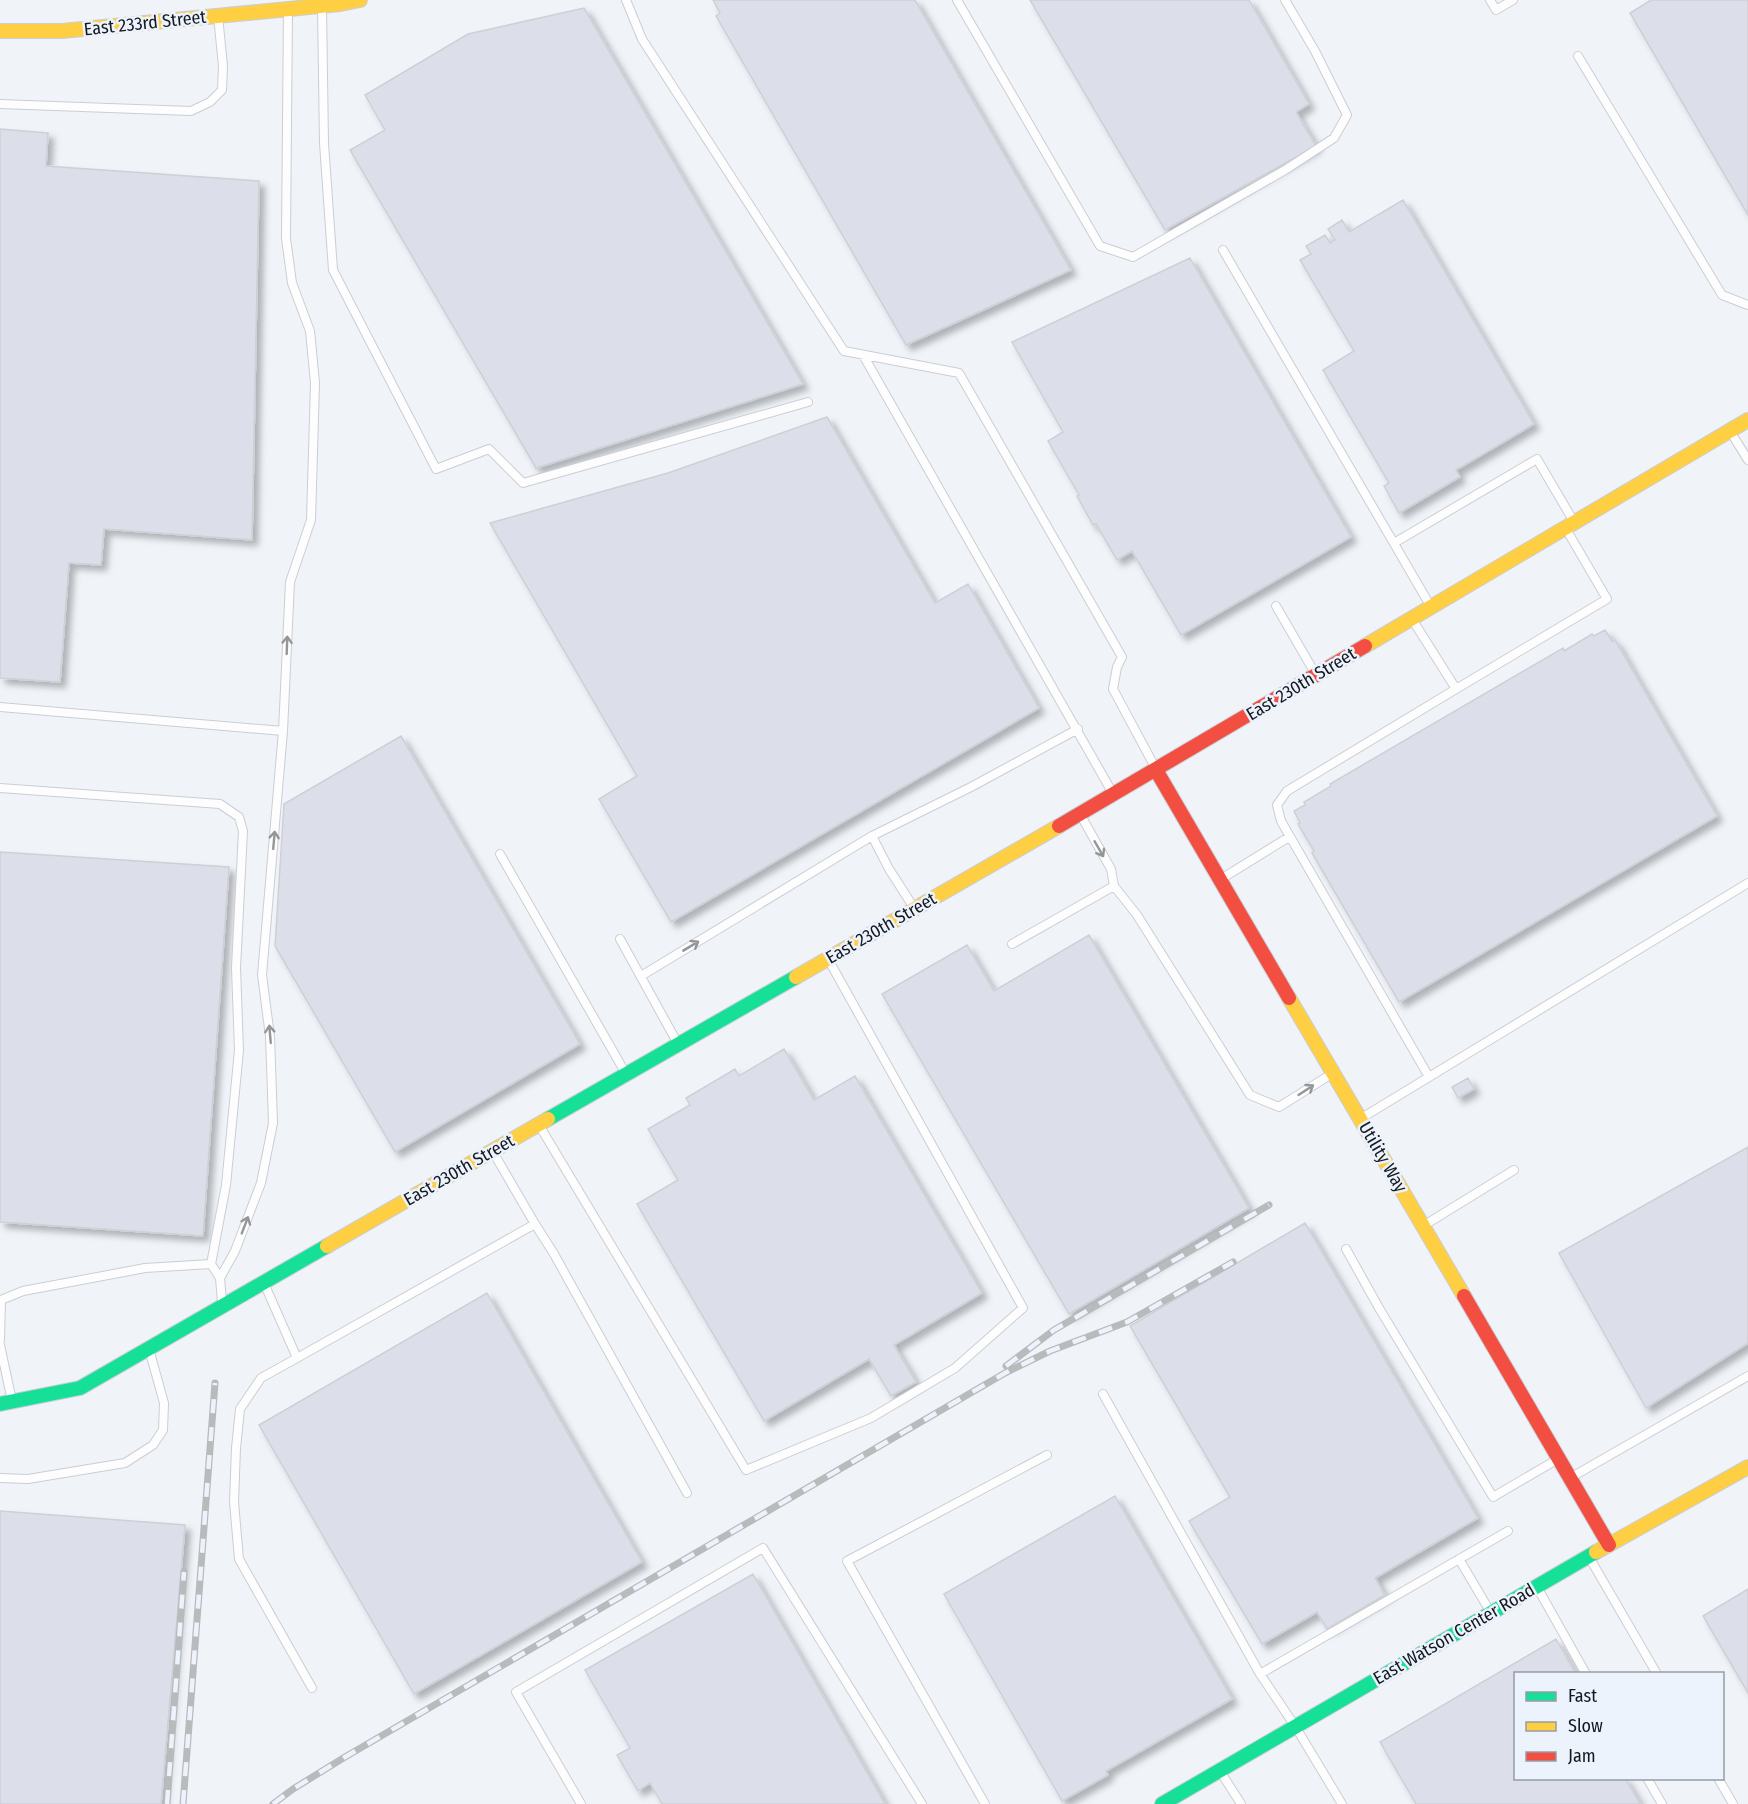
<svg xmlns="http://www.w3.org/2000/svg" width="1748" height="1804" font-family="'Fira Sans Condensed',sans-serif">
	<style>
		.building { fill: #dcdeea; stroke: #ced0d6; stroke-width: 1.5; filter: url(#shadow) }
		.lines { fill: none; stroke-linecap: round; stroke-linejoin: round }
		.lane-casing { stroke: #caced4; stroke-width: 10 }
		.fast-casing { stroke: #caced4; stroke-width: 16 }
		.slow-casing { stroke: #caced4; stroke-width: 16 }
		.jam-casing { stroke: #caced4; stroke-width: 16 }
		.lane { stroke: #fdfdfe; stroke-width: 8 }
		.fast { stroke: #16e098; stroke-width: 14 }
		.slow { stroke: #ffcf43; stroke-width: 14 }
		.jam { stroke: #f24e42; stroke-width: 14 }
		.rail-casing { stroke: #b9babc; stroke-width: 7 }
		.rail { stroke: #ecf3fd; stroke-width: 4.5; stroke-dasharray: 14; stroke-linecap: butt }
		.oneway { stroke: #959699 }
		.labels { text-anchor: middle; stroke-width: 5; stroke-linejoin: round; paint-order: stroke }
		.street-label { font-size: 18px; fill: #15191e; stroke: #ecf3fd }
	</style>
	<defs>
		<filter id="shadow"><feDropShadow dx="5.5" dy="5.5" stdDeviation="3" flood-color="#0004"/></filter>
	</defs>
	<rect width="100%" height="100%" fill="#f0f4f9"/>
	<path class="building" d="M 713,0 L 915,0 L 1071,270 L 906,345 L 716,16 L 720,13 Z
		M 1030,0 L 1249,0 L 1309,104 L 1296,112 L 1316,146 L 1165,230 Z
		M 1651,0 L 1748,0 L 1748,215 L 1630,13 Z
		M 584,8 L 803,384 L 536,468 L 350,150 L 385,130 L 365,95 L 468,34 Z
		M 0,129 L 48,133 L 46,166 L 259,181 L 252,540 L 104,529 L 101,565 L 69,563 L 60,682 L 0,678 Z
		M 1403,200 L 1534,424 L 1456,470 L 1460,477 L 1399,513 L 1384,486 L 1389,483 L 1323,370 L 1354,351 L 1300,260 L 1311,254 L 1306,246 L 1325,235 L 1330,243 L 1335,240 L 1328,229 L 1342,220 L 1349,232 Z
		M 1190,258 L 1351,537 L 1181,635 L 1132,551 L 1117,560 L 1096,524 L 1093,525 L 1077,496 L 1079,495 L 1048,441 L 1063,432 L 1012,342 Z
		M 827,417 L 935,603 L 968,584 L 1039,708 L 671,922 L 599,799 L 637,776 L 490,523 L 668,473 Z
		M 1605,630 L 1612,641 L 1615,640 L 1717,816 L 1399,1002 L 1312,853 L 1314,851 L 1298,824 L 1300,823 L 1294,811 L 1305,805 L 1304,802 L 1331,786 L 1330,784 L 1563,648 L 1564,651 L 1592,634 L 1594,636 Z
		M 401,736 L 580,1044 L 395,1152 L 275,946 L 284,804 Z
		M 0,852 L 229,867 L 203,1236 L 0,1222 Z
		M 1089,935 L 1249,1208 L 1069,1314 L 882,994 L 967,945 L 994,991 Z
		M 784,1049 L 814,1100 L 855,1076 L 982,1293 L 894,1345 L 916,1382 L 891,1396 L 869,1359 L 764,1421 L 637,1204 L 678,1180 L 648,1129 L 690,1105 L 686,1098 L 735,1069 L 739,1076 Z
		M 1468,1078 L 1474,1089 L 1458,1098 L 1452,1087 Z
		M 1748,1147 L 1748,1343 L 1646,1408 L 1559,1253 Z
		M 1305,1223 L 1478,1518 L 1375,1578 L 1385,1595 L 1327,1629 L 1317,1612 L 1262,1644 L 1189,1521 L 1230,1497 L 1130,1326 Z
		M 487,1293 L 642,1562 L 414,1694 L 259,1425 Z
		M 1115,1496 L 1232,1699 L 1106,1771 L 1108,1775 L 1062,1801 L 944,1594 Z
		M 0,1511 L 185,1525 L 161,1804 L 0,1804 Z
		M 753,1574 L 885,1804 L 662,1804 L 650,1783 L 638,1791 L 617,1755 L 630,1748 L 585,1670 Z
		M 1748,1589 L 1748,1693 L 1703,1616 Z
		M 1556,1639 L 1576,1674 L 1516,1674 L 1516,1778 L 1625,1778 L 1640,1804 L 1416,1804 L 1380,1742 Z"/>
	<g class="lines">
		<g class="lane-casing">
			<path id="lane" d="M 626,0 L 642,39 L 844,351 L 959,373 L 1122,657 L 1117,667 L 1113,689 L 1156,769
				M 957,0 L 1100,246 L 1133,257 L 1285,170 L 1334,138 L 1347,115 L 1315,51 L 1285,0
				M 1490,0 L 1496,10 L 1513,0
				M 322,7 L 324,143 L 333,270 L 436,469 L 489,449 L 523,483 L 808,402
				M 1578,56 L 1722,295 L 1748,305
				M 0,104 L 191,111 L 210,102 L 222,90 L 223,66 L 218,16
				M 1223,250 L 1431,607
				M 863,355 L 1112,792
				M 1730,431 L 1748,460
				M 1394,543 L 1537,459 L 1574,522
				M 1276,606 L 1316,675
				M 1412,619 L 1456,689 L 1287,791 L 1277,805 L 1281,821 L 1429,1077 L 1748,883
				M 1456,689 L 1607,599 L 1566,529
				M 0,707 L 283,731
				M 0,788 L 220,804 L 239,817 L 243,831 L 236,968 L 239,1050 L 226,1185 L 211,1264 L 145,1268 L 23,1291 L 1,1300 L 0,1340
				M 1080,814 L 1111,869 L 1114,886 L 1137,915 L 1250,1095 L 1279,1107 L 1333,1073
				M 500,854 L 626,1074
				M 1221,879 L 1289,837
				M 914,908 L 889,869 L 872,836 L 971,787 L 1078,729
				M 620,939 L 678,1044
				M 1012,944 L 1114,886
				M 641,976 L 872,836
				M 1360,1119 L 1429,1077
				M 539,1125 L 746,1470 L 871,1418 L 955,1368 L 1023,1308 L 828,959
				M 535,1224 L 554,1254 L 687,1493
				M 1423,1226 L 1514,1170
				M 1346,1249 L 1379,1308 L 1493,1497 L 1558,1459
				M 211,1264 L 220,1278 L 222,1302
				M 220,1278 L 235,1251 L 261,1183 L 273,1123 L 270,1036 L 262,975 L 283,731 L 290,582 L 311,520 L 315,383 L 310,331 L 292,283 L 286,238 L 288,10
				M 264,1283 L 297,1358 L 261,1378 L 240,1409 L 236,1448 L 234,1502 L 239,1559 L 312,1688
				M 0,1345 L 12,1401
				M 297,1358 L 535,1224 L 493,1152
				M 1103,1394 L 1260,1674 L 1295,1726 L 1342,1804
				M 0,1478 L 28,1479 L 125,1463 L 153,1445 L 163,1430 L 164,1403 L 149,1349
				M 1570,1478 L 1748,1376
				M 1589,1557 L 1657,1674
				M 1459,1559 L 1491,1613
				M 1537,1587 L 1586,1674
				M 1260,1674 L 1508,1531
				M 1220,1771 L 1241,1804
				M 1647,1778 L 1662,1804
				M 1718,1778 L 1733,1804
				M 581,1804 L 516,1692 L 763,1548 L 922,1804
				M 985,1804 L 847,1561 L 1047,1455"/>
		</g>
		<g class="fast-casing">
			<path id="fast" d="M 548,1119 L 796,977
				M 0,1404 L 80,1388 L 327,1246
				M 1162,1804 L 1596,1552"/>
		</g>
		<g class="slow-casing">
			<path id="slow" d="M 0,31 L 62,31 L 340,4 L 360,0
				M 1365,646 L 1748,420
				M 796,977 L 1059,826
				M 1289,998 L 1464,1296
				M 327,1246 L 548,1119
				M 1596,1552 L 1748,1467"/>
		</g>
		<g class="jam-casing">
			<path id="jam" d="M 1156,770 L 1289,998
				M 1059,826 L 1365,646
				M 1464,1296 L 1609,1545"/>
		</g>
		<use href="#lane" class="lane"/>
		<use href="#fast" class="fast"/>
		<use href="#slow" class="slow"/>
		<use href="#jam" class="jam"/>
		<g class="rail-casing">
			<path id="rail" d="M 1006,1366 L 1054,1330 L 1269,1205
				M 167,1804 L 184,1572
				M 183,1804 L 215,1383
				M 273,1804 L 293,1789 L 345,1757 L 1005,1373 L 1050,1351 L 1127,1322 L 1233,1262"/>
		</g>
		<use href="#rail" class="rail"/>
	</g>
	<defs><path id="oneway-shaft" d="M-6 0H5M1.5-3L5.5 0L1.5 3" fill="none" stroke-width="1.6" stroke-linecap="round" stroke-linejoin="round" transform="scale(1.5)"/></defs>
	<g class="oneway">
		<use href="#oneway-shaft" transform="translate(287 645) rotate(-88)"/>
		<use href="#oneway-shaft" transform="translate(274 840) rotate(-85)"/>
		<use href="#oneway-shaft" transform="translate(1099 849) rotate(60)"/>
		<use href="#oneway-shaft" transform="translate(691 946) rotate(-31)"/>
		<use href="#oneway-shaft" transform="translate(270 1034) rotate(-95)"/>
		<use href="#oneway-shaft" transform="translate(1306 1090) rotate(-33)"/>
		<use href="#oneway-shaft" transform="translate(245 1225) rotate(-69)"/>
	</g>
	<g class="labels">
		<g class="street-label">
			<text transform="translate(145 23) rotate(-6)" y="6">East 233rd Street</text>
			<text transform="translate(1301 684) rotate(-31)" y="6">East 230th Street</text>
			<text transform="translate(881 928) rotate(-30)" y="6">East 230th Street</text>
			<text transform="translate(1383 1157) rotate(60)" y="6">Utility Way</text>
			<text transform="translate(459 1170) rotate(-30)" y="6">East 230th Street</text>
			<text transform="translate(1454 1634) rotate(-30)" y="6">East Watson Center Road</text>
		</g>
	</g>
	<rect x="1514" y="1672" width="210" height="108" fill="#ecf3fd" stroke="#969ca4" stroke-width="1.5"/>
	<rect x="1526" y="1692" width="30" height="9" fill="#16e098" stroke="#969ca4" stroke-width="1.5"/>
	<text x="1568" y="1702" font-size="18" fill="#15191e">Fast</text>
	<rect x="1526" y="1722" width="30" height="9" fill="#ffcf43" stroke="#969ca4" stroke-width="1.5"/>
	<text x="1568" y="1732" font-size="18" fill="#15191e">Slow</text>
	<rect x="1526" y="1752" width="30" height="9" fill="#f24e42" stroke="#969ca4" stroke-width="1.5"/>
	<text x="1568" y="1762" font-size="18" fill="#15191e">Jam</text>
</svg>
